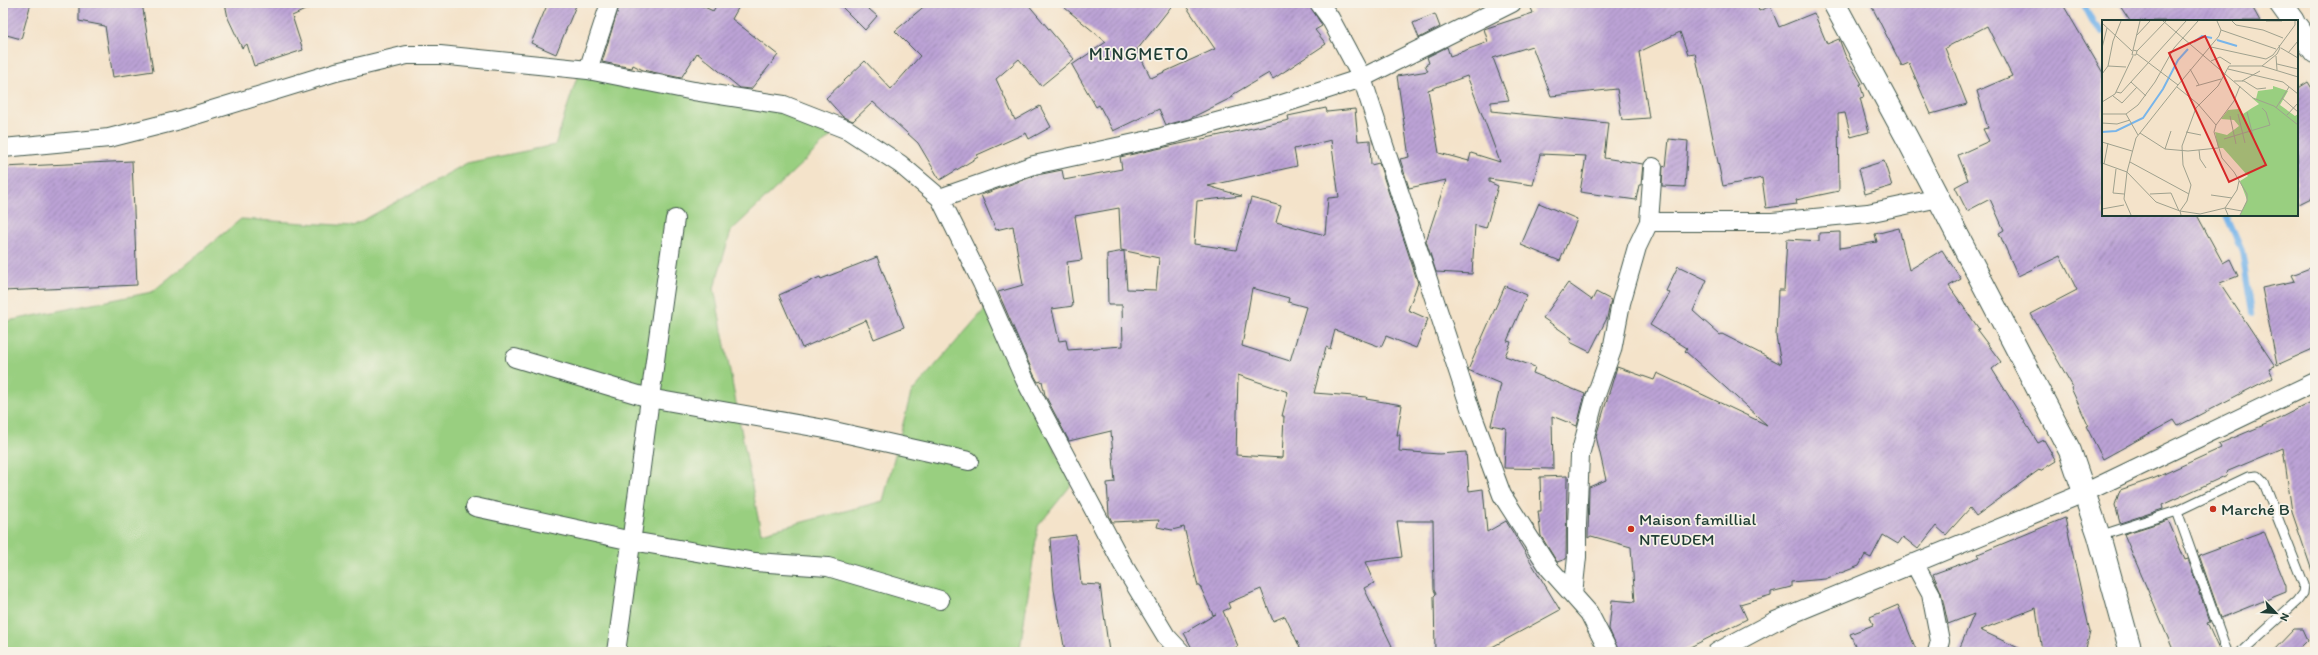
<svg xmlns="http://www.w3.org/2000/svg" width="2318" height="655" font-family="Itim,sans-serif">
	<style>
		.green { fill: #99cf80; stroke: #5c865a }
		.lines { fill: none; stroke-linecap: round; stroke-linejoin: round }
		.stream { stroke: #78b5ea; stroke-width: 6 }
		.building { fill: url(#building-hatch); fill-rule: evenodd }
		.lane-casing { stroke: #3f564a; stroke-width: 11 }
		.street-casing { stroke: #3f564a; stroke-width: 20 }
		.secondary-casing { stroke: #3f564a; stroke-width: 24 }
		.lane { stroke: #fff; stroke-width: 9 }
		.street { stroke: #fff; stroke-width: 18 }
		.secondary { stroke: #fff; stroke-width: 22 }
		.poi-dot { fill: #c8321e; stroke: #f7f3e8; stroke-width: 1.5 }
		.labels { text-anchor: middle; stroke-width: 3.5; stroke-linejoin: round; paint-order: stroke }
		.poi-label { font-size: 17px; fill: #1f3d34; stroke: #f7f3e8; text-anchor: start }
		.neighbourhood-label { font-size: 18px; letter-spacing: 1px; fill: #1f3d34; stroke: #f7f3e8 }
		.inset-river { fill: none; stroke: #78b5ea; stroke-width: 2 }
		.inset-road { fill: none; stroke: #9fa18e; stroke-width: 1 }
		.view { fill: #d62828; fill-opacity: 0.15; stroke: #d62828; stroke-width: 2 }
		.inset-edge { fill: none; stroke: #1f3d34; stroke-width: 2 }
	</style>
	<defs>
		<pattern id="building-hatch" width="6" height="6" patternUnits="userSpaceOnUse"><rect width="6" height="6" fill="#bca3d6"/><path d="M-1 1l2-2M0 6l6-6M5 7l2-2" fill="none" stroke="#9886ae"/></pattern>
	</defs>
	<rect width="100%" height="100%" fill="#f7f3e8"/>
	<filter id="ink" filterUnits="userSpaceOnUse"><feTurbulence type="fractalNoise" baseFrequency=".025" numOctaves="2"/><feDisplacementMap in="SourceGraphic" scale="8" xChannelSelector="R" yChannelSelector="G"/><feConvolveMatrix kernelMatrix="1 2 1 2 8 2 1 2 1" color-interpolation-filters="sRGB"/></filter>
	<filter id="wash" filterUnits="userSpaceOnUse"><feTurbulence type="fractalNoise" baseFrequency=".012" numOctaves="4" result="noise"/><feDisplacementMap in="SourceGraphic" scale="16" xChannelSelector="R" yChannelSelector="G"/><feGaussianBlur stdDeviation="0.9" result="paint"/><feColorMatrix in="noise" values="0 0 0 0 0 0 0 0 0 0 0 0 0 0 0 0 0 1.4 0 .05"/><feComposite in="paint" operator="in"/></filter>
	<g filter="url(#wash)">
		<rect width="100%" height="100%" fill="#f4e3ca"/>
		<path class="green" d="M 579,71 L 772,107 L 838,129 L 731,231 L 714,288 L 761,533 L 883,501 L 911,393 L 985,309 L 1072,484 L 1038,526 L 1020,649 L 1008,652 L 3,652 L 3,322 L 152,292 L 241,219 L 353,226 L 467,163 L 555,145 Z"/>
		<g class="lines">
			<path class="stream" d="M 2083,3 L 2094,24 L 2103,32
				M 2226,215 L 2242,251 L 2252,313"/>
		</g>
		<g id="blocks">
			<path class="building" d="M 3,3 L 31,3 L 21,39 L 3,34 Z
				M 79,3 L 142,3 L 153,71 L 113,77 L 105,26 L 79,21 Z
				M 225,3 L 320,3 L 292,16 L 303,50 L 254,66 L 247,44 L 242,48 L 228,18 Z
				M 548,3 L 577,3 L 556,54 L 531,43 Z
				M 620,3 L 696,3 L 713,11 L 718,3 L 741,3 L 732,19 L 778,55 L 751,89 L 740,88 L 697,53 L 681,78 L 643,70 L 633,65 L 632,68 L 602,62 Z
				M 838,3 L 862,3 L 877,16 L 865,30 Z
				M 928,3 L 1027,3 L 1074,59 L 1041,86 L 1019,59 L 996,79 L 1015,120 L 1040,106 L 1051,127 L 1029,139 L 1026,133 L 977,155 L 978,157 L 940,180 L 918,143 L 873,102 L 853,121 L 843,117 L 826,98 L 865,61 L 891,89 L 920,56 L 895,31 Z
				M 1059,3 L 1174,3 L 1137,50 L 1151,78 L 1215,49 L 1184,3 L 1309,3 L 1322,26 L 1315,30 L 1326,44 L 1273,79 L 1269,73 L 1232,95 L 1233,97 L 1189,119 L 1166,125 L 1159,109 L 1113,131 L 1099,105 L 1096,107 L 1072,65 L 1106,42 Z
				M 1529,3 L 1756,3 L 1759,11 L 1770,6 L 1779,27 L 1814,13 L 1827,44 L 1839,39 L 1845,55 L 1862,84 L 1860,84 L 1864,97 L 1860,98 L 1869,132 L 1851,137 L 1845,113 L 1838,114 L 1839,191 L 1796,200 L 1797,204 L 1766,208 L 1762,178 L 1723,186 L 1695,53 L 1688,54 L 1680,32 L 1639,52 L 1649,118 L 1622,120 L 1617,89 L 1551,96 L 1532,46 L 1493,58 L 1509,100 L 1491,102 L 1491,111 L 1608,123 L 1604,158 L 1643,164 L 1641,185 L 1639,185 L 1636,200 L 1580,192 L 1586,156 L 1540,154 L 1533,185 L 1489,179 L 1489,182 L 1498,186 L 1486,228 L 1475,225 L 1472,274 L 1436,272 L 1426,241 L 1446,180 L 1409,188 L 1400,159 L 1409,157 L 1397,76 L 1428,71 L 1425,65 L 1429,63 L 1427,57 L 1447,47 L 1450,56 L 1488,42 L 1484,29 L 1533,13 ZM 1467,76 L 1490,135 L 1500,162 L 1471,153 L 1469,161 L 1439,153 L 1428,90 Z
				M 1870,3 L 2062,3 L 2103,73 L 2103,215 L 2197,215 L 2223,263 L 2230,259 L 2238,276 L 2220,283 L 2275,366 L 2269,368 L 2273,377 L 2178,426 L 2174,420 L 2103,459 L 2086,426 L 2088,425 L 2071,388 L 2073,387 L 2031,314 L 2077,290 L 2060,256 L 2018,276 L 1999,233 L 2004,230 L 1990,199 L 1967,211 L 1955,187 L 1968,180 L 1958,155 L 1989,141 L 1983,129 L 1988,128 L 1977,91 L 2012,76 L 1987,26 L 1945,48 L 1967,104 L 1931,114 L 1909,63 L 1902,66 Z
				M 2118,3 L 2250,3 L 2260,21 L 2130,21 Z
				M 1435,14 L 1440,27 L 1419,38 L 1413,23 Z
				M 2308,82 L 2315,93 L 2315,196 L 2297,205 L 2297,89 Z
				M 1326,108 L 1327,112 L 1355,109 L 1358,141 L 1370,140 L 1371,165 L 1379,163 L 1418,283 L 1408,310 L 1428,319 L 1416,348 L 1386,336 L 1381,347 L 1335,330 L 1330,349 L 1326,347 L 1314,393 L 1367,397 L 1366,399 L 1402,405 L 1397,435 L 1400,435 L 1399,451 L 1439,454 L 1466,452 L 1469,491 L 1483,489 L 1487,532 L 1506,521 L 1560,610 L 1483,652 L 1435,652 L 1434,596 L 1436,594 L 1434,590 L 1433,521 L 1397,521 L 1402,557 L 1365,562 L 1374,583 L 1364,588 L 1392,646 L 1382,652 L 1302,652 L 1285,616 L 1273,621 L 1261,589 L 1228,603 L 1230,608 L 1223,611 L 1238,646 L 1228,652 L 1194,652 L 1184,633 L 1216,614 L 1213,615 L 1200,586 L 1198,586 L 1184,527 L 1172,530 L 1157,527 L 1159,520 L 1112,522 L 1109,515 L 1107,483 L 1115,482 L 1111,431 L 1069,441 L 1045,395 L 1042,381 L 1038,382 L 1034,375 L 998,292 L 1023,285 L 1013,226 L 996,230 L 981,195 L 1037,175 L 1062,170 L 1064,180 L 1122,169 L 1120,157 L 1289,120 L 1288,116 ZM 1331,140 L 1339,197 L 1328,198 L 1325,235 L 1276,222 L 1281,206 L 1251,198 L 1236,250 L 1194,244 L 1197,201 L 1242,196 L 1208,186 L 1297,166 L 1294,149 ZM 1119,208 L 1121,250 L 1159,258 L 1156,290 L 1127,289 L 1124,251 L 1107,254 L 1108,305 L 1122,305 L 1123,346 L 1068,350 L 1066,340 L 1059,341 L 1052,309 L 1073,306 L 1067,262 L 1082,260 L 1075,216 ZM 1252,288 L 1289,298 L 1288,302 L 1306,307 L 1290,361 L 1242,346 ZM 1238,375 L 1288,392 L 1282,416 L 1284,416 L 1282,458 L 1236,455 Z
				M 1669,139 L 1688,141 L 1685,187 L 1662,186 L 1663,166 L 1666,167 Z
				M 132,161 L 137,285 L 3,291 L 3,167 Z
				M 1884,161 L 1892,186 L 1865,194 L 1859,169 Z
				M 1539,203 L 1577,219 L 1560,261 L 1521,245 Z
				M 1899,228 L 1909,270 L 1942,250 L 1961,279 L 1949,286 L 1979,329 L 1977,330 L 2001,362 L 1992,369 L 2038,443 L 2044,440 L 2056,461 L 2040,471 L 2039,470 L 1976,516 L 1970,508 L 1946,535 L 1936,526 L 1918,549 L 1903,537 L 1898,544 L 1883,535 L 1871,558 L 1865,555 L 1859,566 L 1825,579 L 1791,582 L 1791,587 L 1771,592 L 1771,595 L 1740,604 L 1747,619 L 1680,652 L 1619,652 L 1609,629 L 1612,600 L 1635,602 L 1631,547 L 1591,536 L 1588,538 L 1589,487 L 1606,480 L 1596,436 L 1617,367 L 1654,380 L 1657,373 L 1767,425 L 1685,351 L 1687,348 L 1650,325 L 1670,293 L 1666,291 L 1678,266 L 1707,280 L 1693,311 L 1720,335 L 1722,334 L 1781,364 L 1776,336 L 1778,290 L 1784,290 L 1787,239 L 1819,241 L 1819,233 L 1840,232 L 1840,248 L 1877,242 L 1875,234 Z
				M 877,257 L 904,327 L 874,339 L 866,320 L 802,348 L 779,295 L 820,277 L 821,279 Z
				M 2315,266 L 2315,348 L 2277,365 L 2262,288 L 2295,281 L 2292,275 Z
				M 1568,283 L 1592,300 L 1596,292 L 1611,300 L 1607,318 L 1590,352 L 1570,342 L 1572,338 L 1543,318 Z
				M 1505,286 L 1527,295 L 1507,341 L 1511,342 L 1505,356 L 1535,367 L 1533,373 L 1585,394 L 1577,426 L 1552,416 L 1553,469 L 1504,468 L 1506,428 L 1491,425 L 1501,384 L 1468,370 Z
				M 2315,400 L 2315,571 L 2312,571 L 2292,512 L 2283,448 L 2226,472 L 2227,475 L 2162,505 L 2163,509 L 2120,523 L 2115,505 L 2120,490 L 2155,478 L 2221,448 L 2219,444 L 2278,419 Z
				M 1567,476 L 1566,559 L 1557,562 L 1541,536 L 1538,511 L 1541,511 L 1540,477 Z
				M 2065,518 L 2090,632 L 2085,652 L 2042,652 L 2036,608 L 1980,630 L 2027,652 L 1958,652 L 1974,614 L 1948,624 L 1941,592 L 1933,574 L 1980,557 L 1978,554 Z
				M 2168,520 L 2185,560 L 2188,559 L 2210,622 L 2207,623 L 2220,652 L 2174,652 L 2124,534 Z
				M 2264,531 L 2286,586 L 2286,592 L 2221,618 L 2199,555 Z
				M 1076,535 L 1081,584 L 1100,585 L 1109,652 L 1065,652 L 1054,590 L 1050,538 Z
				M 1898,605 L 1917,652 L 1858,652 L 1850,634 L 1873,625 L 1870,617 Z
				M 2294,629 L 2303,629 L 2308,640 L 2296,652 L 2272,652 Z"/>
		</g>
	</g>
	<g filter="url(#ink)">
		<use href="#blocks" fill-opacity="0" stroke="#3f564a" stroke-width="1"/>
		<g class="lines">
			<g class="lane-casing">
				<path id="lane" d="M 2177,511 L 2227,652
					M 2099,536 L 2177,511 L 2248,477 L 2257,476 L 2264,483 L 2304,585 L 2303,593 L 2297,601 L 2241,652"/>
			</g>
			<g class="street-casing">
				<path id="street" d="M 1319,3 L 1330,18 L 1362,78 L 1471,411 L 1502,495 L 1549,568 L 1589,613 L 1609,652
					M 588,70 L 610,3
					M 3,148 L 109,138 L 176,121 L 336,72 L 407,55 L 440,55 L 588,70 L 694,91 L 784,105 L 848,130 L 900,164 L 940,198 L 982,283 L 1025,380 L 1122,563 L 1166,636 L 1181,652
					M 940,198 L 1034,165 L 1158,138 L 1279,105 L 1362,78 L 1512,3
					M 1649,222 L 1772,222 L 1868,213 L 1939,198
					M 515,358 L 649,398 L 825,429 L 969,461
					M 475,507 L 632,541 L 755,562 L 828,567 L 940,600
					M 1914,563 L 1931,594 L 1940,641 L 1937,652
					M 1573,594 L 1577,557 L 1577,525 L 1580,455 L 1595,398 L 1612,350 L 1621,303 L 1637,247 L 1649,222 L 1653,167
					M 616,652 C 637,508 653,363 675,219
					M 1717,652 L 1775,621 L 2084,493 L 2315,382"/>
			</g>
			<g class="secondary-casing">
				<path id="secondary" d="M 1834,3 L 1907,138 L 2070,451 L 2099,536 L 2131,652
					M 2280,3 L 2293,21
					M 2297,27 L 2315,52"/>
			</g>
			<use href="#lane" class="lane"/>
			<use href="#street" class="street"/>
			<use href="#secondary" class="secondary"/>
		</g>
	</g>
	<g class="poi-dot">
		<circle cx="2213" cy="509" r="4"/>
		<circle cx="1631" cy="529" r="4"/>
	</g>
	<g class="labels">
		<g class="poi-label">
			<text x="2221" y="515">Marché B</text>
			<text x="1639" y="525">Maison famillial<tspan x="1639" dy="20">NTEUDEM</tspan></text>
		</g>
		<g class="neighbourhood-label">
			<text x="1139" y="60">MINGMETO</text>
		</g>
	</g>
	<g transform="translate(2102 20)">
		<rect width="196" height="196" fill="#f4e3ca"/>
		<path d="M 171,66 L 186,71 L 178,85 L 193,96 L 196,94 L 196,195 L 138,195 L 145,180 L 138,161 L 146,156 L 121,128 L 116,128 L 113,112 L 125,115 L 137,106 L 132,100 L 119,99 L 126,90 L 137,89 L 141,94 L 150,88 L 157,84 L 150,78 L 154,79 L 156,71 L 171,69 Z" fill="#99cf80"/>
		<path class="inset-river" d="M 115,20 L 135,26M 92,22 L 100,16 L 110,18M 0,112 L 14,111 L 41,98 L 61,69 L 76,40 L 86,29"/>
		<path class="inset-road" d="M 61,1 L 151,78 L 172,86 L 196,105M 130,1 L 134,5 L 161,10 L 181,18M 164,1 L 180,1M 0,3 L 30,31M 119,10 L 174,29M 35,15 L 48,1M 109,27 L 164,39 L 171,35 L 193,5 L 193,1M 0,28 L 5,8M 179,28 L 196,38M 31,30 L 38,1M 35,31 L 31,30 L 30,35 L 34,35 L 35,31 L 64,1M 186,33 L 196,21M 35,34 L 76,65 L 117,16 L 119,10 L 115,1M 174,36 L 175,50M 109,41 L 118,37 L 129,44M 175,44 L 196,49M 6,46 L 24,47M 160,46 L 196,57M 88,49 L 97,65M 126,49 L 181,62 L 196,74M 0,54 L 6,46 L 11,21 L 19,1M 132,61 L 142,61 L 155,69 L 164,68M 140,61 L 158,51M 29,62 L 44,76M 76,65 L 34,118 L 25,152 L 54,182 L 78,191 L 79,195M 94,66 L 119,59M 138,66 L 132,81 L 114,105 L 112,112 L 120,138 L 132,152 L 145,174 L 145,181 L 138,195M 75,67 L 96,84 L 114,105M 14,72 L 19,73 L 84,1M 11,76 L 20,83 L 35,67M 180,78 L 196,92M 0,82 L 13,74 L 31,36M 174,88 L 187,67M 145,92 L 152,120M 0,94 L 24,94 L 36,85 L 53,62 L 72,28 L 96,1M 24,94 L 36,115M 136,94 L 143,123M 185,95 L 196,83M 128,96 L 134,124M 0,103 L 15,104 L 28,100M 84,112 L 99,115M 38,113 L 63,129 L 86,131 L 116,128M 122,119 L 168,105 L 164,92 L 160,88M 0,122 L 30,131M 63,129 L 69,111M 97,130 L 98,139 L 104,148M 28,142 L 87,174M 0,143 L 25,152 L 22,179 L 29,195M 2,144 L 6,123M 14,149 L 11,173 L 22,174M 48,174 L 69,173 L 77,191M 109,175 L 130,178M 0,189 L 22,185M 78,191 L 85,181 L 89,165 L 81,145 L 80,126 L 94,88 L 116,66 L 127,46 L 160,46 L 175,34 L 178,28 L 177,25M 78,191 L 98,194 L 123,188 L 140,191M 126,195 L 123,188 L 135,170 L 137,161"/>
		<path class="view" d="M 103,16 L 164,145 L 127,162 L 67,33 Z"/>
		<rect width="196" height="196" class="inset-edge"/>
	</g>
	<rect width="2318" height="655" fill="none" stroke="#f7f3e8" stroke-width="16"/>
	<g transform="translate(2276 613) rotate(115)" stroke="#f7f3e8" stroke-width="3" paint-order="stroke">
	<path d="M0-3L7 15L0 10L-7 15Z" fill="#1f3d34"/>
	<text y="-6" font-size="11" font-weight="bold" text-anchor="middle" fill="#1f3d34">N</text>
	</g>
</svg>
